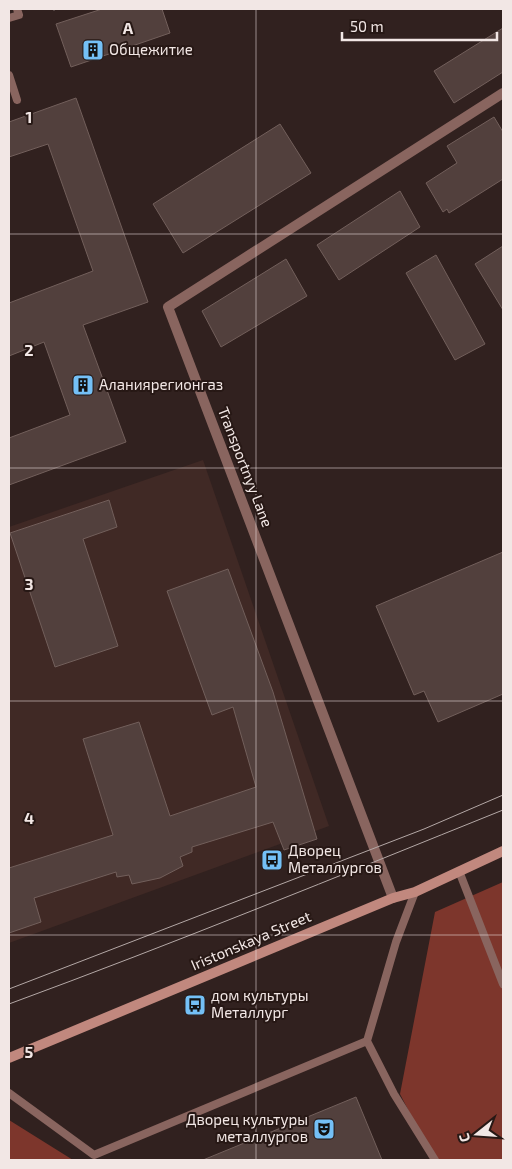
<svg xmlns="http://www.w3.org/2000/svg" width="512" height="1169" font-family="'Exo 2',sans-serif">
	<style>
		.built { fill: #402925 }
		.green { fill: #7d362c }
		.building { fill: #52403d; stroke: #725f5b }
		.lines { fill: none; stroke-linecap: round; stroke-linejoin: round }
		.path { stroke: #736563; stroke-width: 3; stroke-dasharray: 2.5 2.5; stroke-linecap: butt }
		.lane { stroke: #89655f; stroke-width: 8 }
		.street { stroke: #89655f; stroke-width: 10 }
		.secondary { stroke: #c1887e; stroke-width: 10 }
		.tram { stroke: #b4a8a6; stroke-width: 1 }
		.grid { fill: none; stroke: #f2e7e5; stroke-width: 1; stroke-opacity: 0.55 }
		.labels { text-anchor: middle; stroke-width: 4; stroke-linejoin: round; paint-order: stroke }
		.poi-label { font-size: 15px; fill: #f2e7e5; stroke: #271815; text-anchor: start }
		.street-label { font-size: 15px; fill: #f2e7e5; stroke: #271815 }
		.grid-label { font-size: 16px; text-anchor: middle; font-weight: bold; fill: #f2e7e5; stroke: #271815; stroke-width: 4; stroke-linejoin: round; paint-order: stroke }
	</style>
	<rect width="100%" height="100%" fill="#31211f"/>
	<path class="built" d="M 203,460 L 329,826 L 9,943 L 9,527 Z"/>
	<path class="green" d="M 503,882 L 503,1160 L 434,1160 L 400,1094 L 435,912 Z
		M 9,1120 L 73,1160 L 74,1160 L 9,1160 Z"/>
	<path class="building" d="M 102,9 L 162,9 L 170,33 L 71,67 L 56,24 Z
		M 503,28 L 503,72 L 454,103 L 434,71 Z
		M 76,98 L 148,302 L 83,325 L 126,442 L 9,485 L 9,438 L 70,415 L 44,342 L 9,356 L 9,303 L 93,271 L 48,144 L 9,157 L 9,122 Z
		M 494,117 L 503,132 L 503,179 L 449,213 L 447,209 L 443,212 L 426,183 L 457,163 L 447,146 Z
		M 280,124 L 311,173 L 183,253 L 153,204 Z
		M 400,191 L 420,227 L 339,280 L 317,245 Z
		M 503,246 L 503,310 L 475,264 Z
		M 436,255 L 485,344 L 455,360 L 406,273 Z
		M 286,259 L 307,296 L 221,347 L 202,311 Z
		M 109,500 L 117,527 L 83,539 L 118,646 L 55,667 L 10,533 Z
		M 503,552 L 503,694 L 438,722 L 424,691 L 414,695 L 376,606 Z
		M 228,569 L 273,692 L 317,839 L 284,850 L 273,822 L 192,847 L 192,852 L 180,857 L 183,866 L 160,878 L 132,884 L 129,875 L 117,877 L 116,872 L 34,898 L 41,922 L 9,933 L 9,868 L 113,835 L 83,739 L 139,722 L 170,816 L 256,787 L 233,707 L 212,715 L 167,591 Z
		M 356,1097 L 382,1160 L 203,1160 Z"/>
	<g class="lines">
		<path class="path" d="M 53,9 L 55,9"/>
		<path class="lane" d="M 9,18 L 19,15 L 17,9
			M 9,75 L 17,100
			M 459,871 L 503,984
			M 367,1041 L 394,1094 L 435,1160
			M 9,1093 L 94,1155 L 367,1041 L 396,942 L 415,892"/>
		<path class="street" d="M 393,898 L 168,307 L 503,93"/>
		<path class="secondary" d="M 9,1058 L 393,898 L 415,892 L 503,851"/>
		<path class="tram" d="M 9,989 L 424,829 L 503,795
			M 9,1004 C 175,943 339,876 503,810"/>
	</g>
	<path class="grid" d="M 256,9 L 256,1160M 9,234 L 503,234M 9,468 L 503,468M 9,701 L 503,701M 9,935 L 503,935"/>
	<defs>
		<g id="building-square" transform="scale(1.125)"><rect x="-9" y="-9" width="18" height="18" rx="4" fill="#74c0f6" stroke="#271815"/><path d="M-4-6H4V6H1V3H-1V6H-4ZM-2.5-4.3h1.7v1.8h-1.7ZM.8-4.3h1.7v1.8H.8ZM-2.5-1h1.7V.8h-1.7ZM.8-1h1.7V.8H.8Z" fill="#111"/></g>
		<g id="bus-square" transform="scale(1.125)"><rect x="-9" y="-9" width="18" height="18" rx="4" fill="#74c0f6" stroke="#271815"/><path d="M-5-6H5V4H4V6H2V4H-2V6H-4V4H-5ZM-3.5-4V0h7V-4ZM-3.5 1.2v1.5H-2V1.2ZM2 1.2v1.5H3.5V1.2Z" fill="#111"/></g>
		<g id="theatre-square" transform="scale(1.125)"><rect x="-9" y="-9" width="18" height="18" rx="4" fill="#74c0f6" stroke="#271815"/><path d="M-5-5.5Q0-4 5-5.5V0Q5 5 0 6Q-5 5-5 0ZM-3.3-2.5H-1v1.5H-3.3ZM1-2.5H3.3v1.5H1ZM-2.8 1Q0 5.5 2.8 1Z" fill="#111"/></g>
	</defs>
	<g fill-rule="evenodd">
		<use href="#building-square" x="93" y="50"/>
		<use href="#building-square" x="83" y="385"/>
		<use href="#bus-square" x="272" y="860"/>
		<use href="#bus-square" x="195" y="1005"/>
		<use href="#theatre-square" x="324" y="1129"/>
	</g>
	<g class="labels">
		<g class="poi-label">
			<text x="109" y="55">Общежитие</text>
			<text x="99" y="390">Аланиярегионгаз</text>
			<text x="288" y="856">Дворец<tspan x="288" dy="17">Металлургов</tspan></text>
			<text x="211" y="1001">дом культуры<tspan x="211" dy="17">Металлург</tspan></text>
			<text x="308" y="1125" text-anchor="end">Дворец культуры<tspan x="308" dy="17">металлургов</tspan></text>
		</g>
		<g class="street-label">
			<text transform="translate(245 467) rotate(69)" y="5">Transportnyy Lane</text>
			<text transform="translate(251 941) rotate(-23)" y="5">Iristonskaya Street</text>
		</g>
	</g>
	<g class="grid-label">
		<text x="128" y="34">A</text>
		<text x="29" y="123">1</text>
		<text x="29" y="356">2</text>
		<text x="29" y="590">3</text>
		<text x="29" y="824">4</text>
		<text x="29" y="1058">5</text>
	</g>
	<rect width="512" height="1169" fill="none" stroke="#f2e7e5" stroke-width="20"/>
	<g transform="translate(477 1134) rotate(253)" stroke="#271815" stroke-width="4" paint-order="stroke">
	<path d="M0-4L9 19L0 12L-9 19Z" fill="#f2e7e5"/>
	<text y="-8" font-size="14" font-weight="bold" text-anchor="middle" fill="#f2e7e5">С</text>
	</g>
	<path d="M342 32v8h155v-8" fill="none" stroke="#f2e7e5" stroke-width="2.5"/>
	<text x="350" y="32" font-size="15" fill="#f2e7e5" stroke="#271815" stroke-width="4" paint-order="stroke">50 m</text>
</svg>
